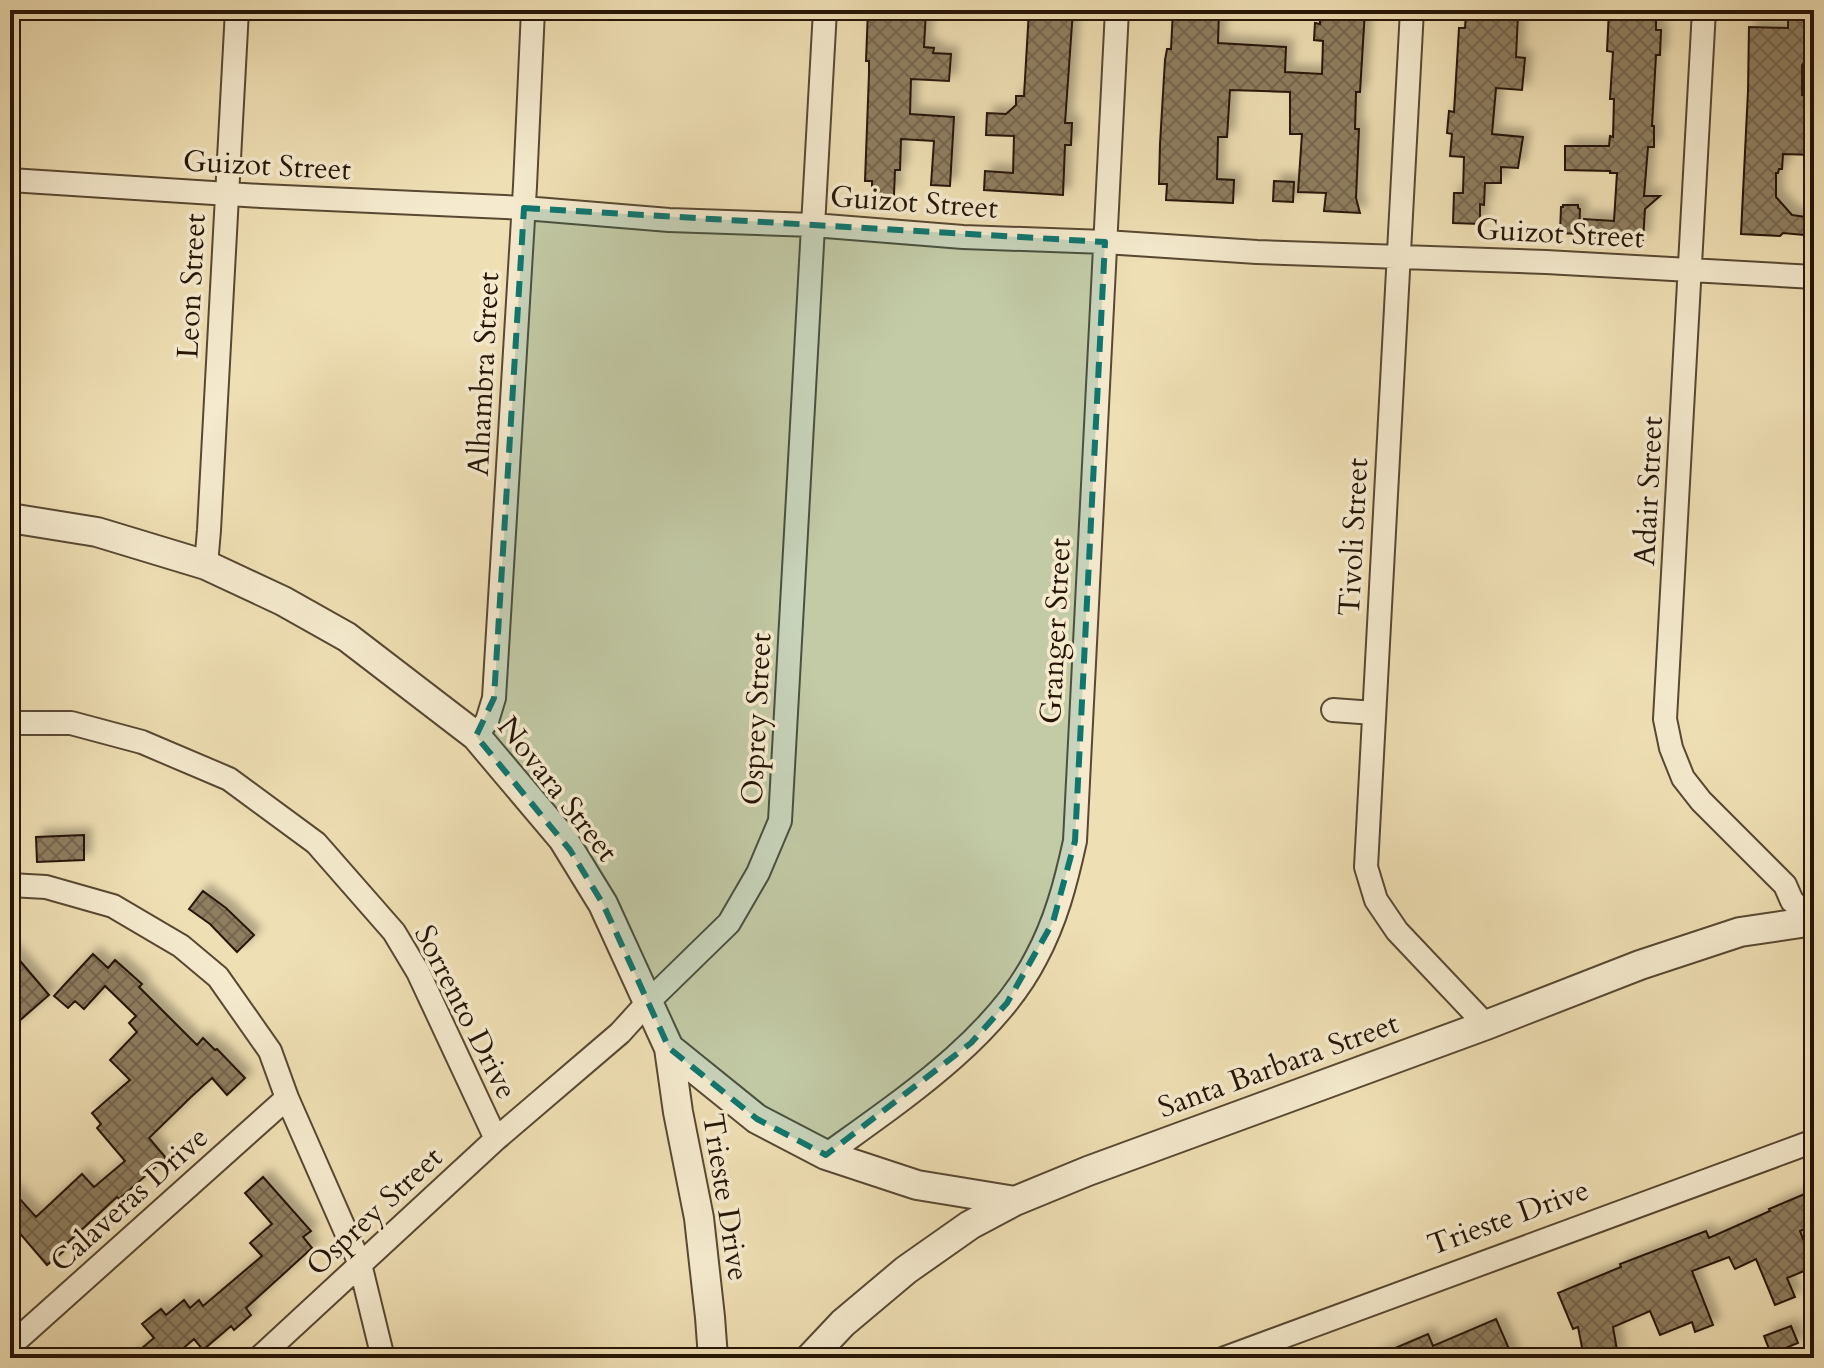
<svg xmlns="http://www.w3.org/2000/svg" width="1824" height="1368" font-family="Cardo,serif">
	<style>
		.building { fill: url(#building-cross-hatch); stroke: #261507; stroke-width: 2; filter: url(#shadow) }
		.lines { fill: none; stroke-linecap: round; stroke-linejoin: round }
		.minor-casing { stroke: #584832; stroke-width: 26 }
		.tertiary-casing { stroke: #584832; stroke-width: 32 }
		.minor { stroke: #f5eace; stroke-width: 22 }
		.tertiary { stroke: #f5eace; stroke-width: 28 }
		.marked { fill: #0f766e; fill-opacity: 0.2; stroke: #0f766e; stroke-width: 6; stroke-dasharray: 16 10; stroke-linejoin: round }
		.labels { text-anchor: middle; stroke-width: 7; stroke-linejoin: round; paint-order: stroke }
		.street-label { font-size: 30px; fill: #261507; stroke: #f5eace }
	</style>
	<defs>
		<pattern id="building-cross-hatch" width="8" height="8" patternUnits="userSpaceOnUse" patternTransform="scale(2)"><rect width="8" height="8" fill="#8f7e61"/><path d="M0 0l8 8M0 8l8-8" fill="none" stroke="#75664e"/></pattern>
		<filter id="shadow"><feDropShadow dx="7" dy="-7" stdDeviation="4" flood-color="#0004"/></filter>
	</defs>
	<rect width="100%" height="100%" fill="#efdfb4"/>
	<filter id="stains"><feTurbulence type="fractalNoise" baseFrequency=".0025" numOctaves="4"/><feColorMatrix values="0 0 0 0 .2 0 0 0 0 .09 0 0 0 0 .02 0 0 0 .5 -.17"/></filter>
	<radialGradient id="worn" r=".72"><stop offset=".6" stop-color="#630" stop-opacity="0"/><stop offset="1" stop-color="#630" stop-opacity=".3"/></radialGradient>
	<path class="building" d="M 868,10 L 926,10 L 924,47 L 934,48 L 933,53 L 951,54 L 949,81 L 911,79 L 910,114 L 954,117 L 950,186 L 931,185 L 934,141 L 901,139 L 900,170 L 895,170 L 894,195 L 872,194 L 872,181 L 865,181 L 869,74 L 869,61 L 866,61 Z
		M 1029,10 L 1073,10 L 1065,123 L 1072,123 L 1071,145 L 1065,145 L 1063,195 L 984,190 L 985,171 L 1013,173 L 1014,136 L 986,135 L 987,113 L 1006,114 L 1016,105 L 1016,96 L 1024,96 Z
		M 1173,10 L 1219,10 L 1218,43 L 1286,47 L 1285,72 L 1322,74 L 1323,41 L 1314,40 L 1315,23 L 1320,24 L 1320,10 L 1365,10 L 1360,92 L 1356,92 L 1355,129 L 1359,129 L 1356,198 L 1360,213 L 1324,211 L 1326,193 L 1298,192 L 1302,134 L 1290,134 L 1290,92 L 1230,90 L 1227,137 L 1218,137 L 1217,179 L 1234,180 L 1233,203 L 1166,200 L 1167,184 L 1159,184 L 1160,144 L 1165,60 L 1167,49 L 1171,49 Z
		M 1609,10 L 1656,10 L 1656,30 L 1661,30 L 1660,55 L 1656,55 L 1652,126 L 1654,126 L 1654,147 L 1648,147 L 1644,196 L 1660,196 L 1645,209 L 1643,240 L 1583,237 L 1584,219 L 1614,221 L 1617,173 L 1610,173 L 1610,171 L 1565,170 L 1565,146 L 1609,146 L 1610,136 L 1613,137 L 1614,99 L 1610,99 L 1613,52 L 1607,51 Z
		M 1466,13 L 1518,15 L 1516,57 L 1525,58 L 1522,90 L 1496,88 L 1492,134 L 1523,137 L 1518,168 L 1501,167 L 1501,183 L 1485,183 L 1484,205 L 1480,204 L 1480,224 L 1453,223 L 1454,193 L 1463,193 L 1464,157 L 1450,156 L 1452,134 L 1447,133 L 1449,111 L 1454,112 L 1459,28 L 1465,28 Z
		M 1788,19 L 1808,20 L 1805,61 L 1802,65 L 1802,95 L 1814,96 L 1813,155 L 1783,154 L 1782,169 L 1779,169 L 1778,173 L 1776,173 L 1776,197 L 1792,215 L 1814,218 L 1814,236 L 1783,233 L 1780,236 L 1741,234 L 1748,91 L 1749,27 L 1788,28 Z
		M 1274,181 L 1294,182 L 1293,202 L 1273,201 Z
		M 1563,205 L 1578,205 L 1578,208 L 1580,209 L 1579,234 L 1560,233 L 1561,207 L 1563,207 Z
		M 84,835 L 84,860 L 37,862 L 36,837 Z
		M 203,891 L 226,908 L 254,935 L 237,952 L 210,924 L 189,909 Z
		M 10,949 L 49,995 L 10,1029 Z
		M 93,954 L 108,968 L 115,960 L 142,984 L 139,987 L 197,1045 L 203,1038 L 215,1050 L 217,1049 L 245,1078 L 227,1095 L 212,1078 L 191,1097 L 149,1138 L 166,1158 L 119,1199 L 117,1197 L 63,1247 L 65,1250 L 47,1265 L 10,1222 L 10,1188 L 36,1217 L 82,1174 L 94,1187 L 125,1161 L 97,1128 L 101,1124 L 92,1113 L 130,1080 L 110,1060 L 137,1032 L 129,1023 L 136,1016 L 105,986 L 84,1009 L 75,1001 L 68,1008 L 54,996 Z
		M 263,1177 L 311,1231 L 303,1237 L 312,1248 L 246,1308 L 251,1315 L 234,1330 L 231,1326 L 203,1350 L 194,1339 L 172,1358 L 130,1358 L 154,1338 L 142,1324 L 161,1309 L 166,1315 L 184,1300 L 190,1308 L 199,1300 L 203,1306 L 262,1256 L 250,1243 L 272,1224 L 245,1193 Z
		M 1814,1190 L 1814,1225 L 1800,1231 L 1814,1267 L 1787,1278 L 1795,1297 L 1775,1305 L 1756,1259 L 1735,1269 L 1729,1257 L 1692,1271 L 1713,1325 L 1695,1332 L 1692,1322 L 1660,1335 L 1650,1311 L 1613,1327 L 1618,1356 L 1605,1358 L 1584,1358 L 1578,1327 L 1573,1329 L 1558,1293 L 1621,1267 L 1620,1264 L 1706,1231 L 1709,1238 L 1770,1211 L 1769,1209 Z
		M 1496,1319 L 1513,1358 L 1372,1358 L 1428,1334 L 1433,1346 Z
		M 1791,1326 L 1798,1343 L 1771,1354 L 1764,1336 Z"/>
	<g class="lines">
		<g class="minor-casing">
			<path id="minor" d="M 1412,10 L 1366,867 L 1376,900 L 1397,931 L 1486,1025
				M 1704,10 L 1665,719 L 1671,748 L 1683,778 L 1701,801 L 1785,885 L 1792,901 L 1814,920
				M 10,180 L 261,196 L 524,208 L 669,220 L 813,225 L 963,237 L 1105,242 L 1257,252 L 1546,262 L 1814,277
				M 206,565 L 209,530 L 237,10
				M 1333,710 L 1374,713
				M 10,723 L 71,723 L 142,742 L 229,779 L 316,843 L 394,932 L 418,972 L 496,1139
				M 476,736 L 487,721 L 494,698 L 525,186 L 533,10
				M 10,885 L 46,887 L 113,906 L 181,946 L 218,977 L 270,1051 L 287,1098 L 360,1264 L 383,1358
				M 826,1155 C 899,1102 994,1040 1036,958 C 1056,921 1066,882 1075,841 L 1117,10
				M 10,1346 L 287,1098
				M 259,1358 L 496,1139 L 620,1033 L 649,1001 L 729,923 L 758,873 L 780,821 L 825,10
				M 1225,1358 L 1814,1141"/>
		</g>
		<g class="tertiary-casing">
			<path id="tertiary" d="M 10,518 L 97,532 L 206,565 L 283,601 L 347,637 L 476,736 L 563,839 L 603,904 L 669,1048 L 757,1119 L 826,1155 L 917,1185 L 1015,1201
				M 669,1048 L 678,1112 L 699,1218 L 710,1317 L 713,1358
				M 810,1358 L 843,1323 L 906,1270 L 970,1225 L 1015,1201 L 1088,1171 L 1486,1025 L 1640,965 L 1740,932 L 1814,921"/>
		</g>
		<use href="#minor" class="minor"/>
		<use href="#tertiary" class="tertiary"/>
	</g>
	<path class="marked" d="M 524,208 L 1105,242 L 1075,841 L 1053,922 L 1007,1003 L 971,1043 L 826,1155 L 757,1119 L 669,1048 L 603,904 L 570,850 L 476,736 L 494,698 Z"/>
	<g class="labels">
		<g class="street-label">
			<text transform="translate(267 165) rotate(3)" y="10">Guizot Street</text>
			<text transform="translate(914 202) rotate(4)" y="10">Guizot Street</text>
			<text transform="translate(1560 233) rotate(3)" y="10">Guizot Street</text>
			<text transform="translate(191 286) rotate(-87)" y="10">Leon Street</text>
			<text transform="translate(483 374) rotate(-87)" y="10">Alhambra Street</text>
			<text transform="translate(1648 491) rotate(-87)" y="10">Adair Street</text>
			<text transform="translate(1353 537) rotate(-87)" y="10">Tivoli Street</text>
			<text transform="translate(1055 631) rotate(-87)" y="10">Granger Street</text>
			<text transform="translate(756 719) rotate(-87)" y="10">Osprey Street</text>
			<text transform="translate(558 789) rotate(52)" y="10">Novara Street</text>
			<text transform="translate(466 1012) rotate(63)" y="10">Sorrento Drive</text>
			<text transform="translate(1278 1065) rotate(-20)" y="10">Santa Barbara Street</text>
			<text transform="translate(726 1197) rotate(81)" y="10">Trieste Drive</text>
			<text transform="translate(129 1199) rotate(-42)" y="10">Calaveras Drive</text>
			<text transform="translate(374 1211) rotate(-43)" y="10">Osprey Street</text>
			<text transform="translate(1508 1217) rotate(-20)" y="10">Trieste Drive</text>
		</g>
	</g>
	<rect width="1824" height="1368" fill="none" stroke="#efdfb4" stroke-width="40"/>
	<rect x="12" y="12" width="1800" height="1344" fill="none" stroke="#261507" stroke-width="4"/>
	<rect x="20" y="20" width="1784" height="1328" fill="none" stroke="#261507" stroke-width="2"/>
	<rect width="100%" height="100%" filter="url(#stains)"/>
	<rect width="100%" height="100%" fill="url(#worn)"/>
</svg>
